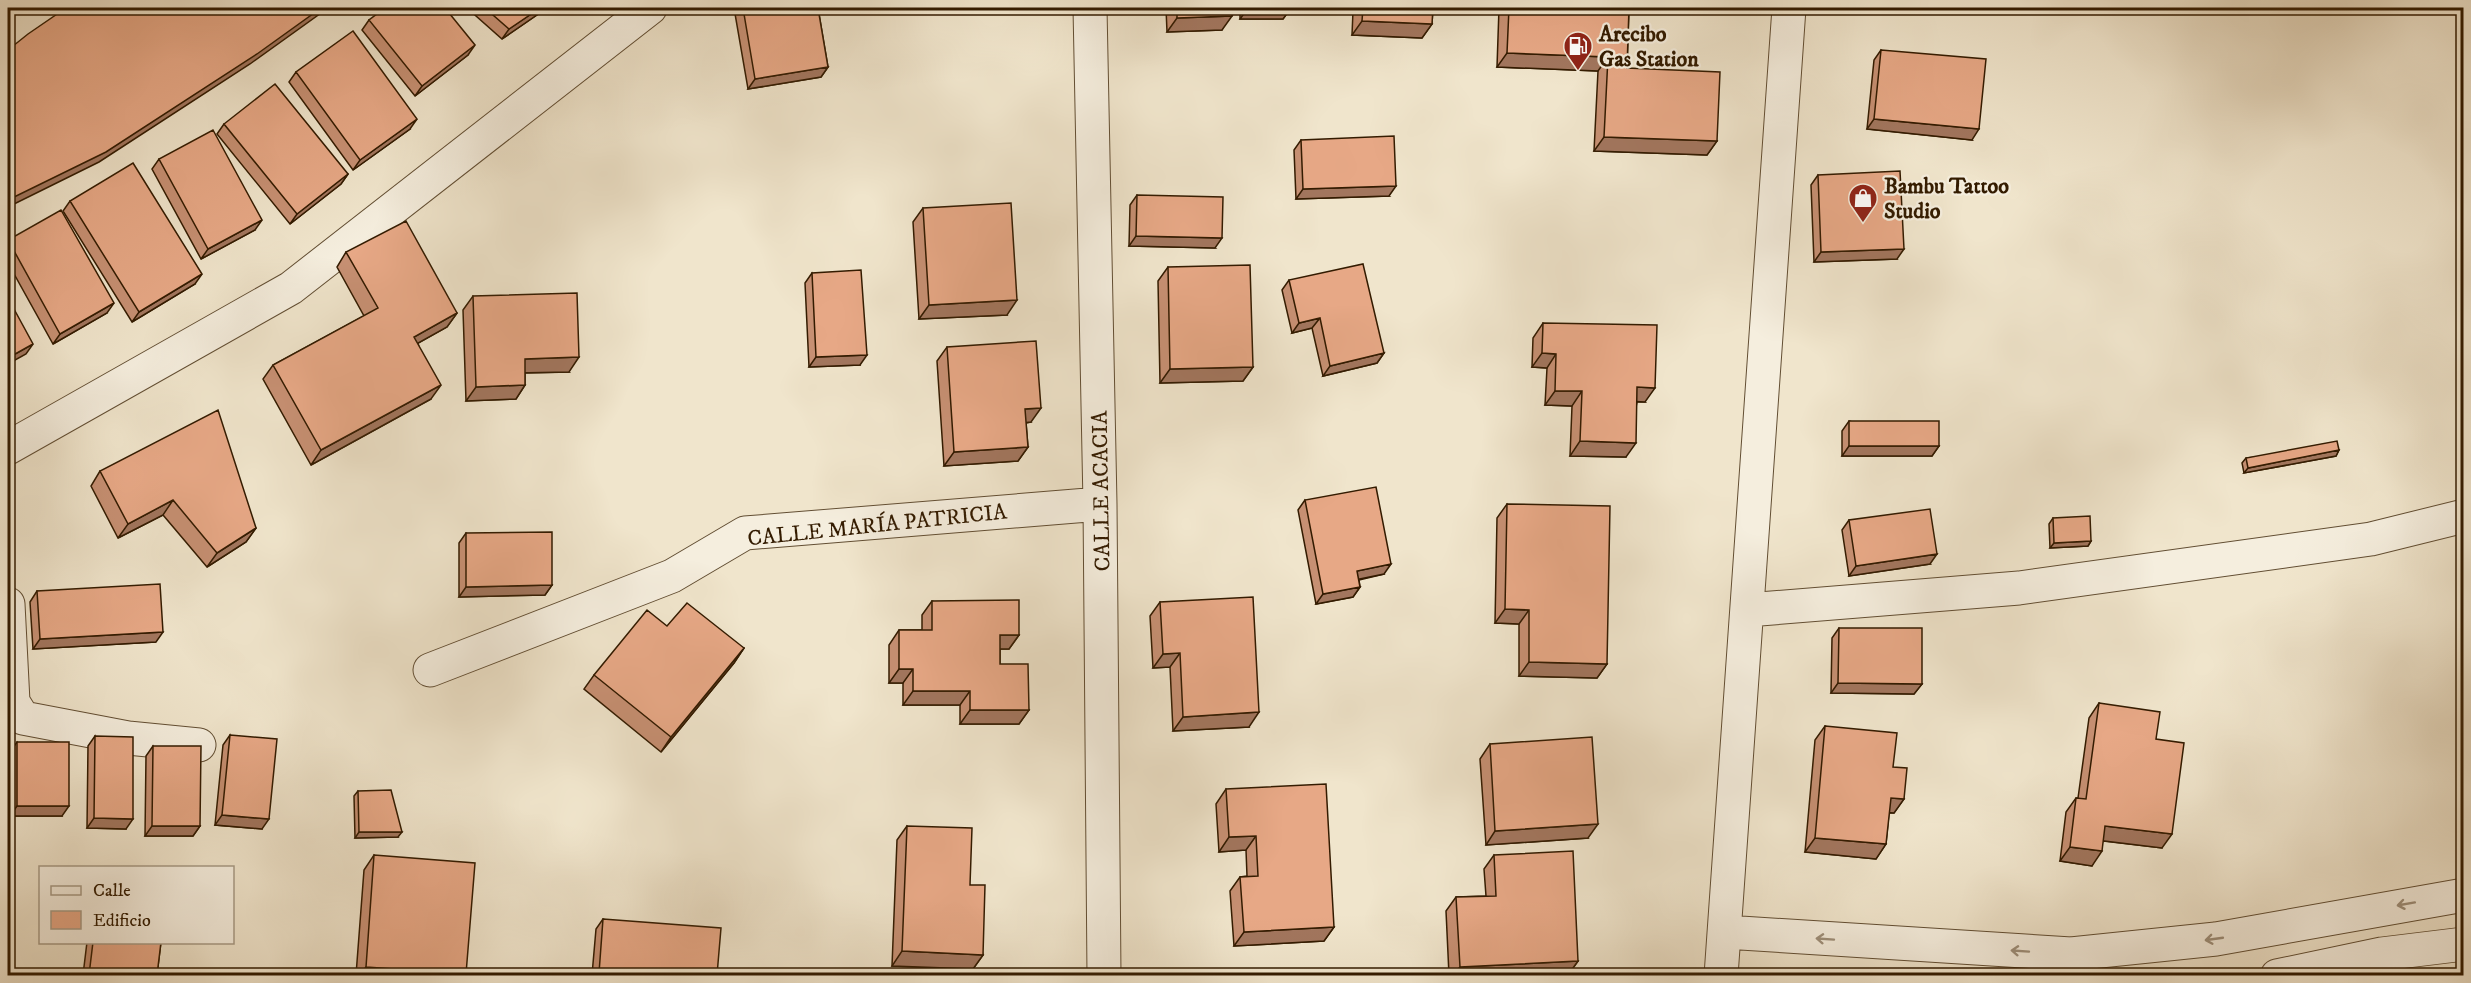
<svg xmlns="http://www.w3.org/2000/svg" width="2471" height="983" font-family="'IM FELL DW Pica',serif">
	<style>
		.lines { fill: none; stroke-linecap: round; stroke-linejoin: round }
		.minor-casing { stroke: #624e33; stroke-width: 35 }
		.minor { stroke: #f5eede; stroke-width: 33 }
		.wall { fill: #c79073; stroke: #331b00; stroke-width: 1.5 }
		.shaded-wall { fill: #a2765e; stroke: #331b00; stroke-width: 1.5 }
		.building { fill: #e7a886; stroke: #331b00; stroke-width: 1.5 }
		.oneway { stroke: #9e8f7a }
		.labels { text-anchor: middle; stroke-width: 4.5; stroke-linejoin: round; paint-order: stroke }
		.poi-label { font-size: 22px; font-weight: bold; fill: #331b00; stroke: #f5eede; text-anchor: start }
		.street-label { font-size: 22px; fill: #331b00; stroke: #f5eede }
	</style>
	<rect width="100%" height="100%" fill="#f0e5cc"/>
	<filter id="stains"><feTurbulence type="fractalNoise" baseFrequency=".00333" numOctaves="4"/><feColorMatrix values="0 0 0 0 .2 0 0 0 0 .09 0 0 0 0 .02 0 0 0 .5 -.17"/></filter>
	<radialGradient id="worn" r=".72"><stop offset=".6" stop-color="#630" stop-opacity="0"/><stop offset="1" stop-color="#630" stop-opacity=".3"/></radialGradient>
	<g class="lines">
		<g class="minor-casing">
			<path id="minor" d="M 1090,8 L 1100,504 L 1104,976
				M 8,448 L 291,288 L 650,8
				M 8,604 L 13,702 L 23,718 L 128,738 L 199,745
				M 1747,610 L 2019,588 L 2371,539 L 2464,516
				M 430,670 L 672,576 L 745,533 L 1100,504
				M 1725,932 L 2071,954 L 2216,939 L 2464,895
				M 1721,976 L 1789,8
				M 2277,976 L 2382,954 L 2464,944"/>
		</g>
		<use href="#minor" class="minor"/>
	</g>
	<path class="wall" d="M 467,8 L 547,8 L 502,39 Z
		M 734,8 L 818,8 L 828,67 L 821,77 L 748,89 Z
		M 1166,8 L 1232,8 L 1222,30 L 1167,32 Z
		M 1240,8 L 1291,8 L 1283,19 L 1240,19 Z
		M 1355,8 L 1433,8 L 1432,24 L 1422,38 L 1352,35 L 1353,11 Z
		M 1499,8 L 1629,8 L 1627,68 L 1717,141 L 1707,155 L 1594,151 L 1598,71 L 1497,67 Z
		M 369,20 L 468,55 L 415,96 L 362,30 Z
		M 1881,50 L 1972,140 L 1867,129 L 1874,60 Z
		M 296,72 L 410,129 L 353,170 L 289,82 Z
		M 224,124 L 348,174 L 341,184 L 290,224 L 217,134 Z
		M 1301,140 L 1389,196 L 1296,199 L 1294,150 Z
		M 159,159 L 255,230 L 201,259 L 152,169 Z
		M 1818,175 L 1897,259 L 1814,262 L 1811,185 Z
		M 1137,195 L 1215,248 L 1129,246 L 1130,205 Z
		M 70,201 L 195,284 L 132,322 L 63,211 Z
		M 923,208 L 1007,315 L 919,319 L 913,222 Z
		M 8,240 L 107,313 L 53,344 L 8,263 Z
		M 346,252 L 457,313 L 447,327 L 418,343 L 431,399 L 311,465 L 263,379 L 273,365 L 364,316 L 337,267 Z
		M 1168,267 L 1253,367 L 1243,381 L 1160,383 L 1158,281 Z
		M 812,273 L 860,365 L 809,367 L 805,283 Z
		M 1289,280 L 1384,353 L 1377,363 L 1323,376 L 1312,328 L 1292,333 L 1282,290 Z
		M 473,296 L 569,372 L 525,373 L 525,385 L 516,399 L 466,401 L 463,310 Z
		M 1543,323 L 1645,402 L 1637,402 L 1626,457 L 1570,456 L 1572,406 L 1545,405 L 1547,368 L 1532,367 L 1533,338 Z
		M 947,347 L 1031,422 L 1026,423 L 1028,447 L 1018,461 L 944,466 L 937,361 Z
		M 1849,421 L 1939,446 L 1932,456 L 1842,456 L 1842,431 Z
		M 2339,450 L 2336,456 L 2244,473 L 2242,463 L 2246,458 Z
		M 100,471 L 256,528 L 246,542 L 207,567 L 163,515 L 118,538 L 91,486 Z
		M 1305,500 L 1384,574 L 1359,580 L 1360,587 L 1353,597 L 1316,604 L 1298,510 Z
		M 1507,504 L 1607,664 L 1597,678 L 1519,676 L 1519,624 L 1495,623 L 1497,518 Z
		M 2053,518 L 2091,541 L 2088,546 L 2050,548 L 2049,524 Z
		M 1849,520 L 1930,564 L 1849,576 L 1842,530 Z
		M 466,533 L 552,585 L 545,595 L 459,597 L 459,543 Z
		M 37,591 L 156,642 L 33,649 L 30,602 Z
		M 932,601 L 1019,635 L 1009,649 L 1000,649 L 1000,664 L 1029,710 L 1019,724 L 960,724 L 960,705 L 903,705 L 903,683 L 889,683 L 889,645 L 899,630 L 922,630 L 922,615 Z
		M 1160,602 L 1249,727 L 1173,731 L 1170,667 L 1153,668 L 1150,616 Z
		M 667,626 L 744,648 L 734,663 L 661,752 L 584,689 L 594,675 Z
		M 1839,628 L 1922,684 L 1914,694 L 1831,693 L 1832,638 Z
		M 2099,703 L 2156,739 L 2162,848 L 2103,841 L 2092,866 L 2060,861 L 2066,812 L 2076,798 L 2078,798 L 2089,718 Z
		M 1825,726 L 1893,767 L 1904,799 L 1894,813 L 1889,813 L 1886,844 L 1876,859 L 1805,852 L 1815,740 Z
		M 230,735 L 262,829 L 215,825 L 223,745 Z
		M 95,736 L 126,829 L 87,828 L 88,746 Z
		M 17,742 L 62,816 L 10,816 L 10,752 Z
		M 1490,744 L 1588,838 L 1486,845 L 1480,759 Z
		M 153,746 L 200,826 L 193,836 L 145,836 L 146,756 Z
		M 1226,789 L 1334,927 L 1324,941 L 1234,946 L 1230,891 L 1240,877 L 1247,876 L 1246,850 L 1219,852 L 1216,804 Z
		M 358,791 L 398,837 L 355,838 L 354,796 Z
		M 907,826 L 970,885 L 983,955 L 973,969 L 892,966 L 897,840 Z
		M 374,855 L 466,975 L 356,975 L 364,870 Z
		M 1494,855 L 1578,961 L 1568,975 L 1449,975 L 1446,911 L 1456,897 L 1486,896 L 1484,869 Z
		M 603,919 L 717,975 L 592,975 L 596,929 Z
		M 87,942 L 161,942 L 157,975 L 83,975 Z"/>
	<path class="shaded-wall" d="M 321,8 L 328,8 L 250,64 L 99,162 L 8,207 L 8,200 Z
		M 540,8 L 547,8 L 502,39 L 509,29 Z
		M 1248,8 L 1291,8 L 1283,19 L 1240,19 Z
		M 1232,16 L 1222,30 L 1167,32 L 1177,18 Z
		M 1362,21 L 1432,24 L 1422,38 L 1352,35 Z
		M 475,45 L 468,55 L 415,96 L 422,86 Z
		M 1507,53 L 1608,57 L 1598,71 L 1497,67 Z
		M 828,67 L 821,77 L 748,89 L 755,79 Z
		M 417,119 L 410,129 L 353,170 L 360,160 Z
		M 1874,119 L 1979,129 L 1972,140 L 1867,129 Z
		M 1604,137 L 1717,141 L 1707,155 L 1594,151 Z
		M 348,174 L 341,184 L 290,224 L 297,214 Z
		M 1396,186 L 1389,196 L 1296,199 L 1303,189 Z
		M 262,220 L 255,230 L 201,259 L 208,249 Z
		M 1136,236 L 1222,238 L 1215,248 L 1129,246 Z
		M 1904,249 L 1897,259 L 1814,262 L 1821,252 Z
		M 202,274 L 195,284 L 132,322 L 139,312 Z
		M 1017,300 L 1007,315 L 919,319 L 929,305 Z
		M 114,303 L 107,313 L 53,344 L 60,334 Z
		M 457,313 L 447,327 L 404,351 L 414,337 Z
		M 1320,318 L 1312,328 L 1292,333 L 1299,323 Z
		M 33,344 L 26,354 L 8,364 L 8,358 Z
		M 1384,353 L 1377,363 L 1323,376 L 1330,366 Z
		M 1542,353 L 1556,354 L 1547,368 L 1532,367 Z
		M 867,355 L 860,365 L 809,367 L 816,357 Z
		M 579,357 L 569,372 L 515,373 L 525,359 Z
		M 1253,367 L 1243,381 L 1160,383 L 1170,369 Z
		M 441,385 L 431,399 L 311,465 L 321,450 Z
		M 525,385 L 516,399 L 466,401 L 476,387 Z
		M 1637,387 L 1655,388 L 1645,402 L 1627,401 Z
		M 1555,391 L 1582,391 L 1572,406 L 1545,405 Z
		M 1041,408 L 1031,422 L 1015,424 L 1025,409 Z
		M 1580,441 L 1636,443 L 1626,457 L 1570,456 Z
		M 1849,446 L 1939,446 L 1932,456 L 1842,456 Z
		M 1028,447 L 1018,461 L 944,466 L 954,452 Z
		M 2339,450 L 2336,456 L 2244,473 L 2248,468 Z
		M 173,500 L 163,515 L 118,538 L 128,524 Z
		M 256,528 L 246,542 L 207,567 L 217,553 Z
		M 2091,541 L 2088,546 L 2050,548 L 2054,543 Z
		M 1937,554 L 1930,564 L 1849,576 L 1856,566 Z
		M 1391,564 L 1384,574 L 1350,581 L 1357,571 Z
		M 552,585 L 545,595 L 459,597 L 466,587 Z
		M 1360,587 L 1353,597 L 1316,604 L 1323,594 Z
		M 1505,609 L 1529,610 L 1519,624 L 1495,623 Z
		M 163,632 L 156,642 L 33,649 L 40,639 Z
		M 1000,635 L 1019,635 L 1009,649 L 990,649 Z
		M 744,648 L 734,663 L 661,752 L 671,737 Z
		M 1180,653 L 1170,667 L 1153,668 L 1163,654 Z
		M 1529,662 L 1607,664 L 1597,678 L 1519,676 Z
		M 899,669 L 913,669 L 903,683 L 889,683 Z
		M 1838,683 L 1922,684 L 1914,694 L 1831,693 Z
		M 913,691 L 970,691 L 960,705 L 903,705 Z
		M 970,710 L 1029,710 L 1019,724 L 960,724 Z
		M 1259,712 L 1249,727 L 1173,731 L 1183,717 Z
		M 1891,798 L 1904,799 L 1894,813 L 1881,812 Z
		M 17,806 L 69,806 L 62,816 L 10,816 Z
		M 222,815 L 269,819 L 262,829 L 215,825 Z
		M 94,818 L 133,819 L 126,829 L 87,828 Z
		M 1598,824 L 1588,838 L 1486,845 L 1495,831 Z
		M 152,826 L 200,826 L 193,836 L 145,836 Z
		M 2105,826 L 2172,834 L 2162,848 L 2096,840 Z
		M 359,832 L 402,832 L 398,837 L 355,838 Z
		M 1256,836 L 1246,850 L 1219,852 L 1229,837 Z
		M 1815,838 L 1886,844 L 1876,859 L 1805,852 Z
		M 2070,847 L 2102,851 L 2092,866 L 2060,861 Z
		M 1334,927 L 1324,941 L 1234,946 L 1244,932 Z
		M 902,951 L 983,955 L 973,969 L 892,966 Z
		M 1578,961 L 1568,975 L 1453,975 L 1460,967 Z
		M 366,967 L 466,974 L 466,975 L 359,975 Z
		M 599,973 L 633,975 L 597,975 Z"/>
	<path class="building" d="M 66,8 L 321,8 L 257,54 L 106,152 L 8,200 L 8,50 L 28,34 Z
		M 385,8 L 445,8 L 475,45 L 422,86 L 369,20 Z
		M 485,8 L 540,8 L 509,29 Z
		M 743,8 L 818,8 L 828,67 L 755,79 Z
		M 1177,8 L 1232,8 L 1232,16 L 1177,18 Z
		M 1363,8 L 1433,8 L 1432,24 L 1362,21 Z
		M 1509,8 L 1629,8 L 1627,68 L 1720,72 L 1717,141 L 1604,137 L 1608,57 L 1507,53 Z
		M 353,31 L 417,119 L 360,160 L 296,72 Z
		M 1881,50 L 1986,59 L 1979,129 L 1874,119 Z
		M 275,84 L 348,174 L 297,214 L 224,124 Z
		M 213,130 L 262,220 L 208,249 L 159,159 Z
		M 1394,136 L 1396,186 L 1303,189 L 1301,140 Z
		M 133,163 L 202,274 L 139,312 L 70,201 Z
		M 1900,171 L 1904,249 L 1821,252 L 1818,175 Z
		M 1137,195 L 1223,197 L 1222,238 L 1136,236 Z
		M 1011,203 L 1017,300 L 929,305 L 923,208 Z
		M 61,210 L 114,303 L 60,334 L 8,240 Z
		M 406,221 L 457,313 L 414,337 L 441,385 L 321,450 L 273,365 L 378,308 L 346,252 Z
		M 1363,264 L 1384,353 L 1330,366 L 1320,318 L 1299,323 L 1289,280 Z
		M 1250,265 L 1253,367 L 1170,369 L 1168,267 Z
		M 861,270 L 867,355 L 816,357 L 812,273 Z
		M 577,293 L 579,357 L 525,359 L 525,385 L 476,387 L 473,296 Z
		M 8,298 L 33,344 L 8,358 Z
		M 1543,323 L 1657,325 L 1655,388 L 1637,387 L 1636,443 L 1580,441 L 1582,391 L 1555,391 L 1556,354 L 1542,353 Z
		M 1036,341 L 1041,408 L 1025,409 L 1028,447 L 954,452 L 947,347 Z
		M 218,410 L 256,528 L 217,553 L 173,500 L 128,524 L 100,471 Z
		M 1849,421 L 1939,421 L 1939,446 L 1849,446 Z
		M 2337,441 L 2339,450 L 2248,468 L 2246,458 Z
		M 1376,487 L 1391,564 L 1357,571 L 1360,587 L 1323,594 L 1305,500 Z
		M 1507,504 L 1610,506 L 1607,664 L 1529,662 L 1529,610 L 1505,609 Z
		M 1930,509 L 1937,554 L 1856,566 L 1849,520 Z
		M 2090,516 L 2091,541 L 2054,543 L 2053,518 Z
		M 552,532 L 552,585 L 466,587 L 466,533 Z
		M 160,584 L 163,632 L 40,639 L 37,591 Z
		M 1253,597 L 1259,712 L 1183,717 L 1180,653 L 1163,654 L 1160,602 Z
		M 1019,600 L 1019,635 L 1000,635 L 1000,664 L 1028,664 L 1029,710 L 970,710 L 970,691 L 913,691 L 913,669 L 899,669 L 899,630 L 932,630 L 932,601 Z
		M 687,603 L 744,648 L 671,737 L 594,675 L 647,610 L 667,626 Z
		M 1839,628 L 1922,628 L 1922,684 L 1838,683 Z
		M 2099,703 L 2160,712 L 2156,739 L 2184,743 L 2172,834 L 2105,826 L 2102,851 L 2070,847 L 2076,798 L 2086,799 Z
		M 1825,726 L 1897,733 L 1893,767 L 1907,768 L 1904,799 L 1891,798 L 1886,844 L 1815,838 Z
		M 230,735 L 277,739 L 269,819 L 222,815 Z
		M 95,736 L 133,737 L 133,819 L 94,818 Z
		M 1592,737 L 1598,824 L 1495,831 L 1490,744 Z
		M 17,742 L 69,742 L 69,806 L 17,806 Z
		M 153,746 L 201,746 L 200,826 L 152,826 Z
		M 1326,784 L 1334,927 L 1244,932 L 1240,877 L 1258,876 L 1256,836 L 1229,837 L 1226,789 Z
		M 391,790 L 402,832 L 359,832 L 358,791 Z
		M 907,826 L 972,828 L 970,885 L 985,885 L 983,955 L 902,951 Z
		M 1573,851 L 1578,961 L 1460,967 L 1456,897 L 1496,896 L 1494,855 Z
		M 374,855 L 475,863 L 466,974 L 366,967 Z
		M 603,919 L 721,928 L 717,975 L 633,975 L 599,973 Z
		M 93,942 L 161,942 L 157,975 L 89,975 Z"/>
	<defs><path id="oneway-shaft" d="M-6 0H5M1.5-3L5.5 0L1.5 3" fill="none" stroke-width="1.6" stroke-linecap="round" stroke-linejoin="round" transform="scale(1.5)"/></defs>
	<g class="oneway">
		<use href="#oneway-shaft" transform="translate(2406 904) rotate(170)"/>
		<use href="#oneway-shaft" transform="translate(1825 939) rotate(-176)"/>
		<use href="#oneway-shaft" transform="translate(2214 939) rotate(172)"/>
		<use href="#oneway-shaft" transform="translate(2020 951) rotate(-176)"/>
	</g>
	<defs>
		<g id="fuel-pin" transform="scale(1.5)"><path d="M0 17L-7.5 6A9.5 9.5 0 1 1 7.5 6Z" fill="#8f2418" stroke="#f5eede"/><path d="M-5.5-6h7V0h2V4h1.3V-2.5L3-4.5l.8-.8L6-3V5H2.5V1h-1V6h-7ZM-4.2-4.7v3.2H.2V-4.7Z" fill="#fff"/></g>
		<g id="shop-pin" transform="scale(1.5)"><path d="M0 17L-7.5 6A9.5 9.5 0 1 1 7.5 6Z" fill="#8f2418" stroke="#f5eede"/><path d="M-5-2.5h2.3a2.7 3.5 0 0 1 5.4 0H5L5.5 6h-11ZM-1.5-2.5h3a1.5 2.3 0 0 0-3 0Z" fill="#fff"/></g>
	</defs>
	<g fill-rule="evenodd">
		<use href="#fuel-pin" x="1578" y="46"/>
		<use href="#shop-pin" x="1863" y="198"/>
	</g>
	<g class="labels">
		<g class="poi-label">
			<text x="1599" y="41">Arecibo<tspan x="1599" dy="25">Gas Station</tspan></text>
			<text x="1884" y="193">Bambu Tattoo<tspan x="1884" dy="25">Studio</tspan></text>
		</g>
		<g class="street-label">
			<text transform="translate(1100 491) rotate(-91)" y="8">CALLE ACACIA</text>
			<text transform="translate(877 524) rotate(-6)" y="8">CALLE MARÍA PATRICIA</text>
		</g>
	</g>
	<rect width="2471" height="983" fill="none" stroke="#f0e5cc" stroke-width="30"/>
	<rect x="9" y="9" width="2453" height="965" fill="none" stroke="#331b00" stroke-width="3"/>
	<rect x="15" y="15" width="2441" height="953" fill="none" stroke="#331b00" stroke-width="1.5"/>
	<rect x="39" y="866" width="195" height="78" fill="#f5eede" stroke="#a79a85" stroke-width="1.5"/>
	<rect x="51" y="886" width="30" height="9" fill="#f5eede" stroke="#a79a85" stroke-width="1.5"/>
	<text x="93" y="896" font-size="18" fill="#331b00">Calle</text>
	<rect x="51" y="911" width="30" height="18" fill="#e7a886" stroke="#a79a85" stroke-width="1.5"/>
	<text x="93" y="926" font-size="18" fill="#331b00">Edificio</text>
	<rect width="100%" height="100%" filter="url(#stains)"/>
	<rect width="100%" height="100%" fill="url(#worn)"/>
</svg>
